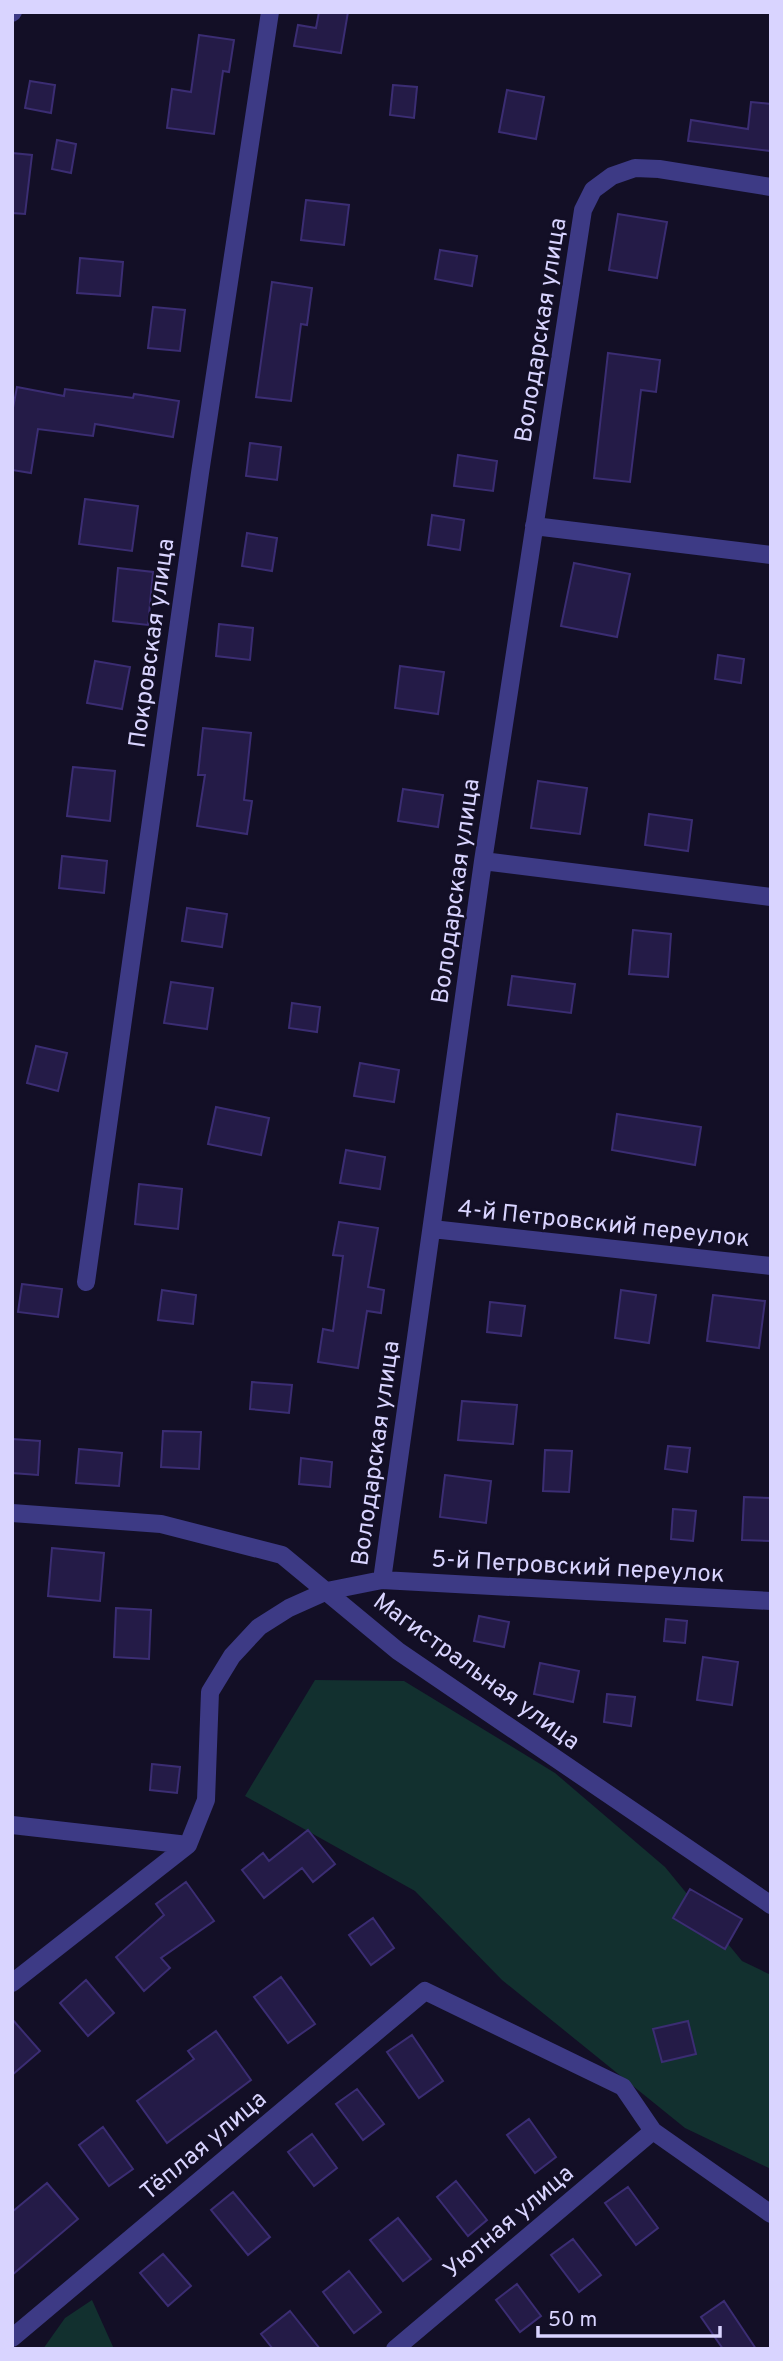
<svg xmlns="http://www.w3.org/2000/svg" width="783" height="2361" font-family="Overpass,sans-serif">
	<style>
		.green { fill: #12302f }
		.building { fill: #241b47; stroke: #3b2d73; stroke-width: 2 }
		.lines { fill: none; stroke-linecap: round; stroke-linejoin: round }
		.minor { stroke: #3d3a85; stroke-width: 18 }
		.labels { text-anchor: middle; stroke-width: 5; stroke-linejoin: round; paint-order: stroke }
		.street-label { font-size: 24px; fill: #d9d4ff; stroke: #130f26 }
	</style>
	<rect width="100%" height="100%" fill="#130f26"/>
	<path class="green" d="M 315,1680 L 404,1681 L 555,1773 L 665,1867 L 742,1961 L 771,1975 L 771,2169 L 685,2128 L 502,1980 L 415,1891 L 245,1796 Z
		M 92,2300 L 114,2349 L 43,2349 L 65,2318 Z"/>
	<path class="building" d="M 319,12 L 348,12 L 341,53 L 294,46 L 298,25 L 316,28 Z
		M 199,35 L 234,40 L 229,72 L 223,71 L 214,134 L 167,128 L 172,89 L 191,92 Z
		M 30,81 L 55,85 L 51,113 L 25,108 Z
		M 393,85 L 417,87 L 414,118 L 390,115 Z
		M 507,90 L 544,97 L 536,139 L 499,132 Z
		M 751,102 L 771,104 L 771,151 L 688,141 L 691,120 L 748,129 Z
		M 57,140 L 76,144 L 71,173 L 52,169 Z
		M 12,153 L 32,155 L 25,214 L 12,213 Z
		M 306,200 L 349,205 L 344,245 L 301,240 Z
		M 618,214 L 667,222 L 657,278 L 609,270 Z
		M 440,250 L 477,256 L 472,286 L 435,279 Z
		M 80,258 L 123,262 L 120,296 L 77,293 Z
		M 272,282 L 312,288 L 307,325 L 301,324 L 291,401 L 256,397 Z
		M 153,307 L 185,310 L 180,351 L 148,348 Z
		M 608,353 L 660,360 L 656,392 L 641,390 L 630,482 L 594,478 Z
		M 17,387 L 64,396 L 65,389 L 133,398 L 134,394 L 179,401 L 173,437 L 95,424 L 93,436 L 38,429 L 31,473 L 12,470 L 12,413 Z
		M 250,443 L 281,447 L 277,480 L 246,476 Z
		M 458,455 L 497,461 L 493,491 L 454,486 Z
		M 85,499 L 138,506 L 132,551 L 79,544 Z
		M 432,515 L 464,520 L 460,550 L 428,545 Z
		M 247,533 L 277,538 L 272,571 L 242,566 Z
		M 574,563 L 630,574 L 617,637 L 561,626 Z
		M 118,568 L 153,572 L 148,625 L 113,621 Z
		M 219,624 L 253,628 L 250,660 L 216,656 Z
		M 718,655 L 744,659 L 741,683 L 715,679 Z
		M 95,661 L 130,667 L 122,709 L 87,703 Z
		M 400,666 L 444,672 L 438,714 L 395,708 Z
		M 203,728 L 251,733 L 244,800 L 252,801 L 247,834 L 197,826 L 205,775 L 198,775 Z
		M 73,767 L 115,771 L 110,821 L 67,816 Z
		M 538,781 L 587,788 L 580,834 L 531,828 Z
		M 403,789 L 443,795 L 438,827 L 398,821 Z
		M 649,814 L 692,820 L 688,851 L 645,845 Z
		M 62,856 L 107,861 L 104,893 L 59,888 Z
		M 187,908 L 227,914 L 222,947 L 182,941 Z
		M 633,930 L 671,934 L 668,977 L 629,974 Z
		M 512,976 L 575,984 L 571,1013 L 508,1005 Z
		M 171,982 L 213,988 L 207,1029 L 164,1023 Z
		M 292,1003 L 320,1007 L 317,1032 L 289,1028 Z
		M 36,1046 L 67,1053 L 58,1091 L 27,1083 Z
		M 360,1063 L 399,1070 L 394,1102 L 354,1096 Z
		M 216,1107 L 269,1118 L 261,1155 L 208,1144 Z
		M 617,1114 L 701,1127 L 695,1165 L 612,1150 Z
		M 346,1150 L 385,1157 L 380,1189 L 340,1183 Z
		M 139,1184 L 182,1189 L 178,1229 L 135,1224 Z
		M 339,1222 L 378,1228 L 368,1287 L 384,1290 L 381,1313 L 367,1311 L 358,1368 L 318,1362 L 323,1329 L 333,1331 L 343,1256 L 333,1255 Z
		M 22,1284 L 62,1289 L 58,1317 L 18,1312 Z
		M 162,1290 L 196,1295 L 193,1324 L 158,1320 Z
		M 621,1290 L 656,1295 L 649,1343 L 615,1338 Z
		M 713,1295 L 765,1301 L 759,1348 L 707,1341 Z
		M 490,1302 L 525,1306 L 521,1336 L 487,1332 Z
		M 252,1382 L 292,1385 L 289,1413 L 250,1409 Z
		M 462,1401 L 517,1405 L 513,1444 L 458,1440 Z
		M 163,1431 L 201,1432 L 199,1469 L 161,1467 Z
		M 12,1439 L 40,1441 L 38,1475 L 12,1473 Z
		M 668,1446 L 690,1448 L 687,1472 L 665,1469 Z
		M 79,1449 L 122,1453 L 119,1486 L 76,1483 Z
		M 545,1450 L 572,1451 L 569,1492 L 543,1491 Z
		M 301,1458 L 332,1462 L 330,1487 L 299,1484 Z
		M 445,1475 L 491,1481 L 486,1523 L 440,1517 Z
		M 744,1497 L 771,1498 L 771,1541 L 742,1540 Z
		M 673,1509 L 696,1511 L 693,1541 L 671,1539 Z
		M 52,1548 L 104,1553 L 100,1601 L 48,1596 Z
		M 116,1608 L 151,1610 L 149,1659 L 114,1657 Z
		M 479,1616 L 509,1622 L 504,1647 L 474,1641 Z
		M 666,1619 L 687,1621 L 685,1643 L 664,1641 Z
		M 703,1657 L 738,1662 L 732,1705 L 697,1700 Z
		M 540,1663 L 579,1671 L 573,1702 L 534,1694 Z
		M 607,1694 L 635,1697 L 631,1726 L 604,1722 Z
		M 152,1764 L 180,1767 L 177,1793 L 150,1790 Z
		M 308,1830 L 335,1864 L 313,1882 L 302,1868 L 264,1898 L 242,1870 L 263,1853 L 269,1861 Z
		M 186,1882 L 214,1921 L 161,1958 L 170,1968 L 144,1991 L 116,1957 L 164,1915 L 156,1904 Z
		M 690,1889 L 742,1919 L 725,1949 L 673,1918 Z
		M 373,1918 L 394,1948 L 371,1965 L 349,1935 Z
		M 281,1977 L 315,2024 L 288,2043 L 254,1997 Z
		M 86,1980 L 114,2013 L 88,2036 L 60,2003 Z
		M 12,2019 L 40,2051 L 12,2075 Z
		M 688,2021 L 696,2054 L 662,2062 L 653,2029 Z
		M 216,2031 L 251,2080 L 167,2143 L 137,2101 L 194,2059 L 188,2051 Z
		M 412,2035 L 443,2081 L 419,2098 L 387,2052 Z
		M 357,2089 L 384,2124 L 363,2140 L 336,2104 Z
		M 529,2119 L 556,2157 L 535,2173 L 507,2135 Z
		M 103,2127 L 133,2169 L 109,2186 L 79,2145 Z
		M 312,2134 L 337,2168 L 314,2186 L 288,2152 Z
		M 456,2181 L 487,2220 L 468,2236 L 437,2197 Z
		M 47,2183 L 78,2219 L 12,2275 L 12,2212 Z
		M 628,2187 L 658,2228 L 636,2245 L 605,2203 Z
		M 233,2192 L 270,2237 L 248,2255 L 211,2210 Z
		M 398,2218 L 431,2259 L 403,2281 L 370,2240 Z
		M 573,2239 L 601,2275 L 579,2292 L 551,2255 Z
		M 163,2254 L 191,2286 L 168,2306 L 140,2273 Z
		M 349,2271 L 381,2312 L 354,2333 L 323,2292 Z
		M 517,2284 L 541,2316 L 520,2332 L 496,2300 Z
		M 724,2301 L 756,2349 L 723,2349 L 701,2317 Z
		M 290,2311 L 320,2349 L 273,2349 L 261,2334 Z"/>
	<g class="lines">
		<path class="minor" d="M 12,13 L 13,12
			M 534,526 L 771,555
			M 483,861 L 771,897
			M 432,1229 L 771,1266
			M 86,1282 L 200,473 L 270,12
			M 12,1513 L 161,1524 L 282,1555 L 398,1651 L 771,1905
			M 382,1580 L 483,861 L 583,210 L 593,190 L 612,176 L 635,168 L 659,169 L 771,187
			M 12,1825 L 188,1845
			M 12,1983 L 188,1845 L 206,1800 L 210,1692 L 232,1656 L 259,1627 L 289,1608 L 327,1591 L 382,1580 L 771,1601
			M 12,2338 L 425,1991 L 623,2087 L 653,2131 L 771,2214
			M 395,2349 L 653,2131"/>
	</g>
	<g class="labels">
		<g class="street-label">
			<text transform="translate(540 330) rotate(-81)" y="8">Володарская улица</text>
			<text transform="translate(151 643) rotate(-82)" y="8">Покровская улица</text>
			<text transform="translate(455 891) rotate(-82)" y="8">Володарская улица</text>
			<text transform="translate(604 1223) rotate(6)" y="8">4-й Петровский переулок</text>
			<text transform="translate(375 1453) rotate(-82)" y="8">Володарская улица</text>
			<text transform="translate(578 1566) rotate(3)" y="8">5-й Петровский переулок</text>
			<text transform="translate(477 1671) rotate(36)" y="8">Магистральная улица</text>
			<text transform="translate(203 2145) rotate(-40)" y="8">Тёплая улица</text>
			<text transform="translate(508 2221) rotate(-40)" y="8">Уютная улица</text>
		</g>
	</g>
	<rect width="783" height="2361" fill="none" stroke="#d9d4ff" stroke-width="28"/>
	<path d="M538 2326v10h182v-10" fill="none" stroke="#d9d4ff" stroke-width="3.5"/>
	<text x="548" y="2326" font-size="21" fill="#d9d4ff" stroke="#130f26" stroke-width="5" paint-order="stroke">50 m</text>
</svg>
